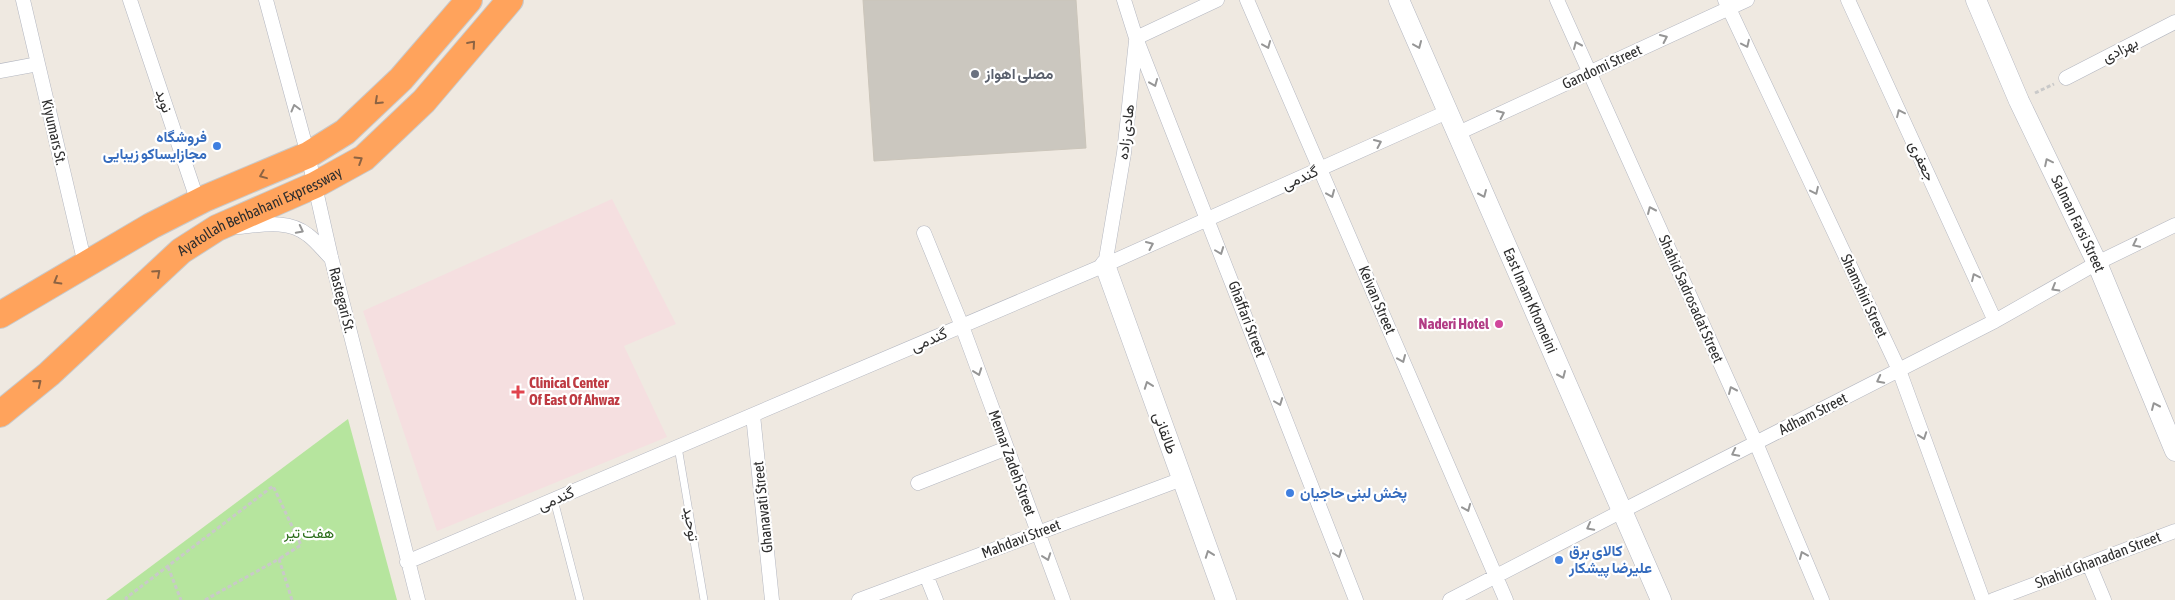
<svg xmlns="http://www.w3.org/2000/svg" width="2175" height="600" font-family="'Asap Condensed',Vazirmatn,sans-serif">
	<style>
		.medical { fill: #f5dfe0 }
		.green { fill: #b6e59e }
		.building { fill: #cbc7bf; stroke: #cbc5ba }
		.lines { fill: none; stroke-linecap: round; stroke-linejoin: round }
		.lane-casing { stroke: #b4b7c1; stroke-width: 8 }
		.street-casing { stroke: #b4b7c1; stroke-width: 15 }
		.secondary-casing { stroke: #b4b7c1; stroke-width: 21 }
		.highway-casing { stroke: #c9c9c9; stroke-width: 28 }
		.path { stroke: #c9c9c9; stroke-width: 3; stroke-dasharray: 4 2.5; stroke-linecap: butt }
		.lane { stroke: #fff; stroke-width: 7 }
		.street { stroke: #fff; stroke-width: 14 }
		.secondary { stroke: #fff; stroke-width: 20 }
		.highway { stroke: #ffa35c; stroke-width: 26 }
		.oneway { stroke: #969696 }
		.oneway2 { stroke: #8c6343 }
		.worship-dot { fill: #6b7280; stroke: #fff; stroke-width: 2 }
		.shop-dot { fill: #3f7fe0; stroke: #fff; stroke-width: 2 }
		.hotel-dot { fill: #d1479c; stroke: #fff; stroke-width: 2 }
		.health-dot { fill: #e0444e; stroke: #fff; stroke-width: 2 }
		.labels { text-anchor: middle; stroke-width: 4.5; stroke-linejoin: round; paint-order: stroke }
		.street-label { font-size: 15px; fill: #2e2e2e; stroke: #fff }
		.worship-label { font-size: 15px; font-weight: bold; fill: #5b616d; stroke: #fff; text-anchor: start }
		.shop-label { font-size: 15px; font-weight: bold; fill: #366cbe; stroke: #fff; text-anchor: start }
		.hotel-label { font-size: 15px; font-weight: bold; fill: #b23c85; stroke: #fff; text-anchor: end }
		.health-label { font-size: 15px; font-weight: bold; fill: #be3a42; stroke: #fff; text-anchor: start }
		.park-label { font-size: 15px; fill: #2c6e1b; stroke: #fff }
	</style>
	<rect width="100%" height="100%" fill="#efe9e1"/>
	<path class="medical" d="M 612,199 L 676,324 L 624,346 L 667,437 L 437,531 L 363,311 Z"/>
	<path class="green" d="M 348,419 L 397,600 L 106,600 Z"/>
	<path class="building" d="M 863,0 L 1076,0 L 1086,148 L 874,161 Z"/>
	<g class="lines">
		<g class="lane-casing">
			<path id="lane" d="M 678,447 L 704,600
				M 554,500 L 580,600"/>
		</g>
		<g class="street-casing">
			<path id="street" d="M 23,0 L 85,264
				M 130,0 L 198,202
				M 266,0 L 308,155 L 331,257 L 418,600
				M 1124,0 L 1136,38 L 1356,600
				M 1247,0 L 1506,600
				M 1557,0 L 1756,443 L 1822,600
				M 1725,0 L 1899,370 L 1983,600
				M 1848,0 L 1995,321
				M 1136,38 L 1217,0
				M 0,71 L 38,64
				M 2066,78 L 2175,22
				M 1456,134 L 1747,0
				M 238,227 C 261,225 288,219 308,235 C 316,241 323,250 330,257
				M 924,233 L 962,326 L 1063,600
				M 1105,265 L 1124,153 L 1136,41
				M 753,415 L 772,600
				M 918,483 L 1007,448
				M 407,562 L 1105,265 L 1447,112
				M 2089,564 L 2104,600
				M 926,575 L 936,600
				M 859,600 L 1182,479
				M 1450,600 L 1622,511 L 1995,321 L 2097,263 L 2175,225
				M 1993,600 L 2175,531"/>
		</g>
		<g class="secondary-casing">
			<g id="secondary">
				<path id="s1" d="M 1399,0 L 1661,600"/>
				<path id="s2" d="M 1976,0 L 2019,101 L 2097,263 L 2175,451"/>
				<path d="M 1105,265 L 1226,600"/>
			</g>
		</g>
		<g class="highway-casing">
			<g id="highway">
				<path d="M 0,315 L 151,226 L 206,198 L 308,155 L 345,132 L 401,79 L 469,0"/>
				<path id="s3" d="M 0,414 L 49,374 L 181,251 L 217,228 L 315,185 L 364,158 L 424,101 L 510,0"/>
			</g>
		</g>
		<path class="path" d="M 2035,93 L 2054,84
			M 168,567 L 181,600
			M 127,600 L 126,598 L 273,486 L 301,545 L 279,559
			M 205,600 L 279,559 L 292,600"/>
		<use href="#lane" class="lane"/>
		<use href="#street" class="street"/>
		<use href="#secondary" class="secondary"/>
		<use href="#highway" class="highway"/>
	</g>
	<defs><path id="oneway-chevron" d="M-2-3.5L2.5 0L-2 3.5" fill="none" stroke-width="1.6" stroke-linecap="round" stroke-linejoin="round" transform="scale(1.25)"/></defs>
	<g class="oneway">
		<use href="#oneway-chevron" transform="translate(1664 38) rotate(-25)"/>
		<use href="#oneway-chevron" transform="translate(1746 44) rotate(65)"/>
		<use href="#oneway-chevron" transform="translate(1267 45) rotate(67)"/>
		<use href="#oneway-chevron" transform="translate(1418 45) rotate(67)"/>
		<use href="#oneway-chevron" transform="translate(1577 45) rotate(-114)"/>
		<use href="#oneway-chevron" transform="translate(1154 83) rotate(68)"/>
		<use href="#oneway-chevron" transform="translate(295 108) rotate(-105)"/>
		<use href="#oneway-chevron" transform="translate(1900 113) rotate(-115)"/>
		<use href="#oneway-chevron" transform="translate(1501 114) rotate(-25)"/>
		<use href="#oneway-chevron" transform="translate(1378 143) rotate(-24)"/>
		<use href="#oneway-chevron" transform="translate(2048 162) rotate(-116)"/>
		<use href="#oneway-chevron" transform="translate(1815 191) rotate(65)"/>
		<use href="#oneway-chevron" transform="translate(1331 194) rotate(67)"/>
		<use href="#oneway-chevron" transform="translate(1483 194) rotate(66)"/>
		<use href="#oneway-chevron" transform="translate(1651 210) rotate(-114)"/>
		<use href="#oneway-chevron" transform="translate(300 230) rotate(27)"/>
		<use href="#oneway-chevron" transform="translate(2136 244) rotate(154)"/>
		<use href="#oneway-chevron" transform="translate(1150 245) rotate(-24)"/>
		<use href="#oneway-chevron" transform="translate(1220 251) rotate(69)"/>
		<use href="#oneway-chevron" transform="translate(1975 277) rotate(-115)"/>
		<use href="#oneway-chevron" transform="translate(2055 288) rotate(150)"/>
		<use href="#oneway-chevron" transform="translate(1402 359) rotate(67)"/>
		<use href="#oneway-chevron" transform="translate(978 372) rotate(70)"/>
		<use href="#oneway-chevron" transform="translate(1562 375) rotate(66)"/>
		<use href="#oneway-chevron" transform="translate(1880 380) rotate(153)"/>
		<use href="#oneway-chevron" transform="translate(1148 385) rotate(-110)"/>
		<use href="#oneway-chevron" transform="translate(1732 390) rotate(-114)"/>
		<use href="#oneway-chevron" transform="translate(1279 402) rotate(69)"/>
		<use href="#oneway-chevron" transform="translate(2155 406) rotate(-114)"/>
		<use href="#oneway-chevron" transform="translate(1923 436) rotate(70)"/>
		<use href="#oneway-chevron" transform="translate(1735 453) rotate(153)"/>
		<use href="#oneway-chevron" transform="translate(1467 508) rotate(67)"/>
		<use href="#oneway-chevron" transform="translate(1590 527) rotate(152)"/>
		<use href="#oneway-chevron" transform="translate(1209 554) rotate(-110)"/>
		<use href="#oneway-chevron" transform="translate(1338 554) rotate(69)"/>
		<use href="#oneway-chevron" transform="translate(1803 555) rotate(-113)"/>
		<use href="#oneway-chevron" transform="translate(1047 557) rotate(70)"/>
	</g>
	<g class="oneway2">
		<use href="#oneway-chevron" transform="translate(472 44) rotate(-49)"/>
		<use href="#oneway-chevron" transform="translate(378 101) rotate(137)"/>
		<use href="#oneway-chevron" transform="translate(359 160) rotate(-32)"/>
		<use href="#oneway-chevron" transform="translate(263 175) rotate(158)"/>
		<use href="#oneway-chevron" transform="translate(157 273) rotate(-42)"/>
		<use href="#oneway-chevron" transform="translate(57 281) rotate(150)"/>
		<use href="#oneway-chevron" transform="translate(38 383) rotate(-39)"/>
	</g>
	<circle class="worship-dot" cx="975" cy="74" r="5"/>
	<g class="shop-dot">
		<circle cx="217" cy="146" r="5"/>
		<circle cx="1290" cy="493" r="5"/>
		<circle cx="1559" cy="560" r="5"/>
	</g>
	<circle class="hotel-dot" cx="1499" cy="324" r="5"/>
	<path class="health-dot" d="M515.5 384.5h5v5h5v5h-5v5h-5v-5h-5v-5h5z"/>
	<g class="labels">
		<g class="street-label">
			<text transform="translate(2120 50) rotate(-27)" y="5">بهزادی</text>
			<text transform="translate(1602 67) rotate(-25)" y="5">Gandomi Street</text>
			<text transform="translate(164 101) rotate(71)" y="5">نوید</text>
			<text transform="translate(54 132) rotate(77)" y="5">Kiyumars St.</text>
			<text transform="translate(1126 132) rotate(-83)" y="5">هادی زاده</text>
			<text transform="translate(1922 161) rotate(65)" y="5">جعفری</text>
			<text transform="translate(1300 178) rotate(-24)" y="5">گندمی</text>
			<text dy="5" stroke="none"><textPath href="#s3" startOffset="332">Ayatollah Behbahani Expressway</textPath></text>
			<text dy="5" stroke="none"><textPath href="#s2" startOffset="246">Salman Farsi Street</textPath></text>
			<text transform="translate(1864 296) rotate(65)" y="5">Shamshiri Street</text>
			<text transform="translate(1691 299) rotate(66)" y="5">Shahid Sadrosadat Street</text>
			<text transform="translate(342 300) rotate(76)" y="5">Rastegari St.</text>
			<text transform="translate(1377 300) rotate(67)" y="5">Keivan Street</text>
			<text dy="5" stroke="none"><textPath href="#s1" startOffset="328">East Imam Khomeini</textPath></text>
			<text transform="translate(1247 319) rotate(69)" y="5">Ghaffari Street</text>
			<text transform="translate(929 340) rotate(-23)" y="5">گندمی</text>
			<text transform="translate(1813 414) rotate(-27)" y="5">Adham Street</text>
			<text transform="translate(1165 433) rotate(70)" y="5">طالقانی</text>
			<text transform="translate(1012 463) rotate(70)" y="5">Memar Zadeh Street</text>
			<text transform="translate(556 499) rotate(-23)" y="5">گندمی</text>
			<text transform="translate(763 507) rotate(-96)" y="5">Ghanavati Street</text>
			<text transform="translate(691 524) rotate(80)" y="5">توحید</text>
			<text transform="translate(1021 539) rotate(-21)" y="5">Mahdavi Street</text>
			<text transform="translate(2098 560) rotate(-21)" y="5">Shahid Ghanadan Street</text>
		</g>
		<g class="worship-label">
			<text x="985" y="79">مصلی اهواز</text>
		</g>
		<g class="shop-label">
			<text x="207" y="142" text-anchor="end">فروشگاه<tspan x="207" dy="17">مجازایساکو زیبایی</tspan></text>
			<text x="1300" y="498">پخش لبنی حاجیان</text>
			<text x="1569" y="556">کالای برق<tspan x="1569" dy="17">علیرضا پیشکار</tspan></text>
		</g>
		<g class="hotel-label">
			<text x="1489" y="329">Naderi Hotel</text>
		</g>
		<g class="health-label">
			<text x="529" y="388">Clinical Center<tspan x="529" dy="17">Of East Of Ahwaz</tspan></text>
		</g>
		<g class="park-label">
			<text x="309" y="538">هفت تیر</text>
		</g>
	</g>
</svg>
